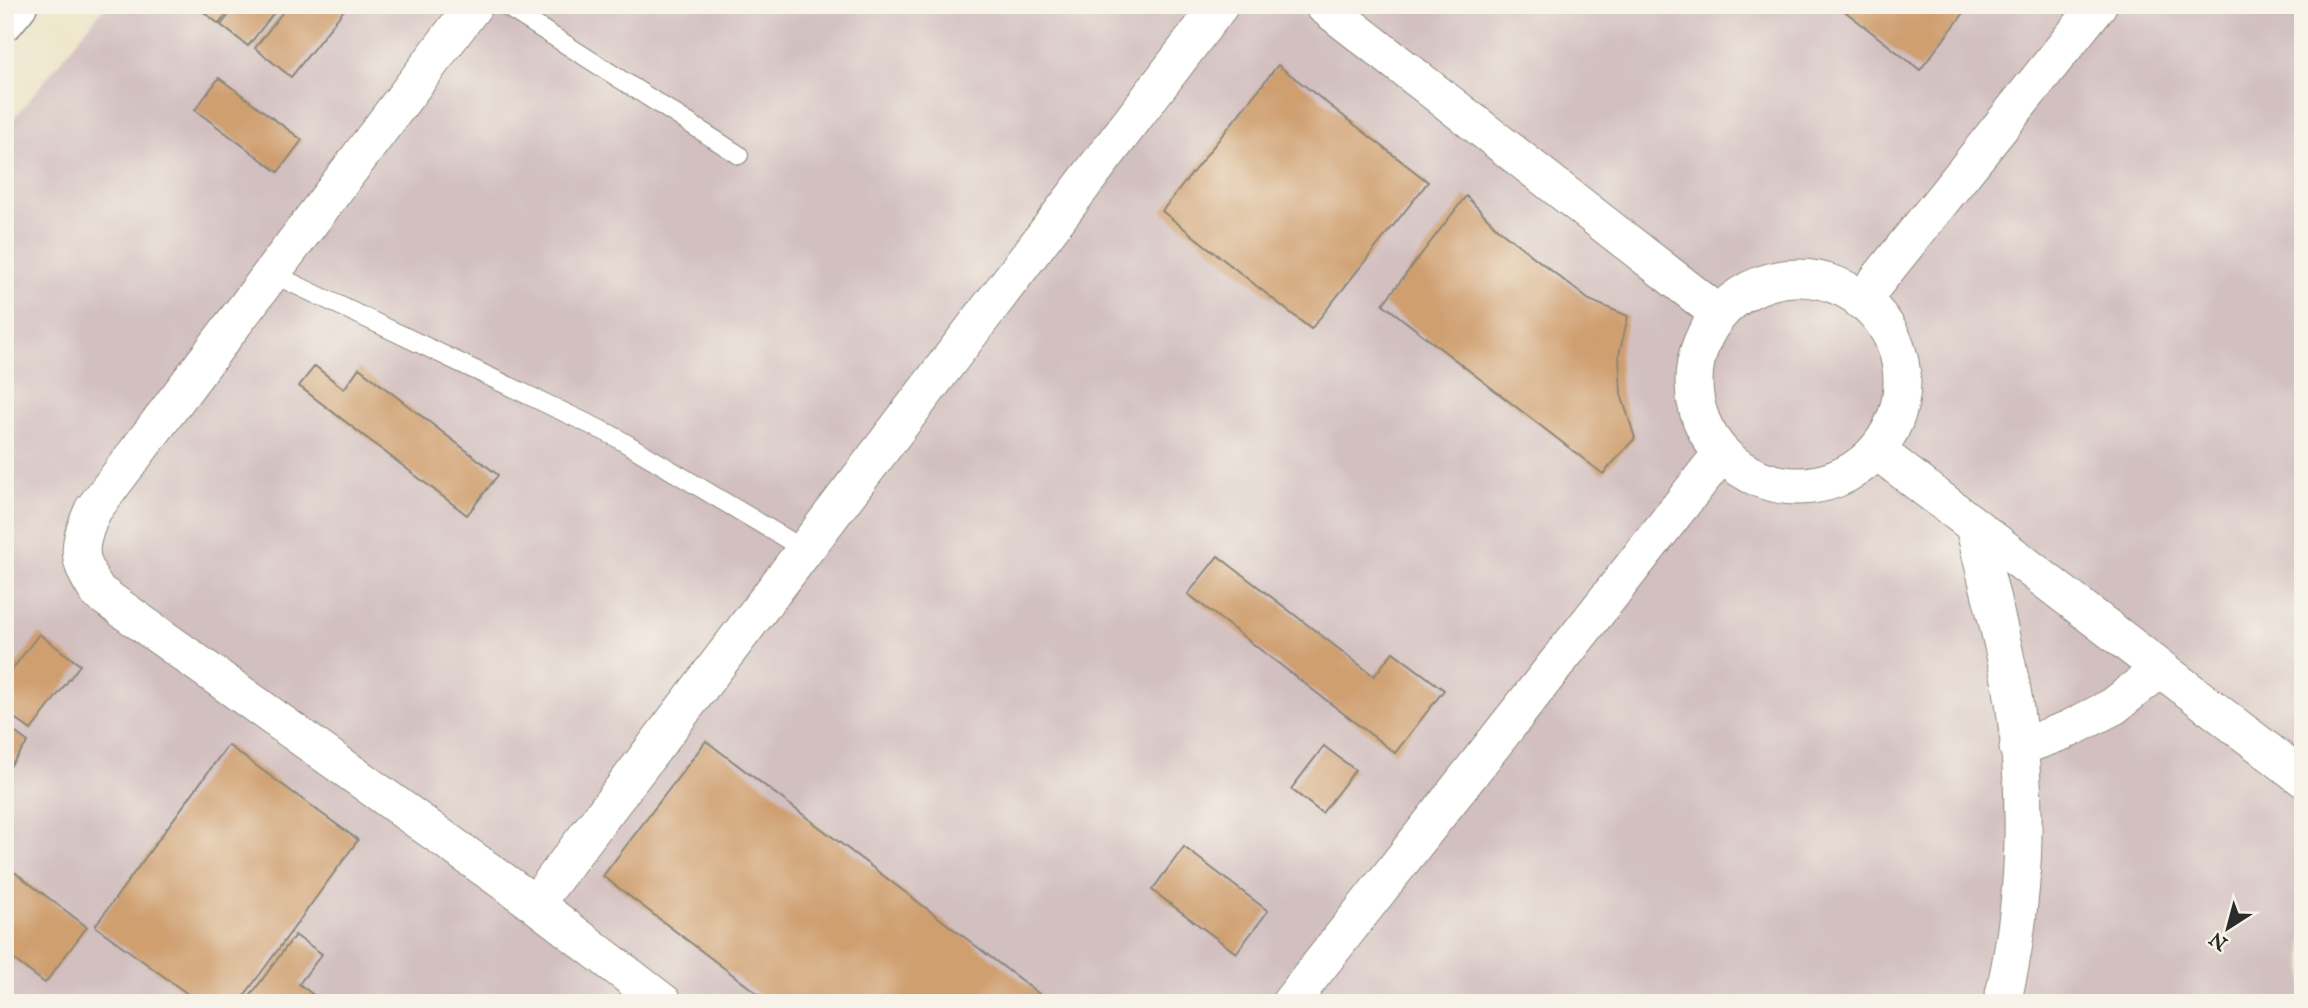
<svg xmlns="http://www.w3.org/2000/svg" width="2308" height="1008" font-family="'IM FELL English',serif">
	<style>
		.industrial { fill: #d2bfc0 }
		.building { fill: #cf9f6f }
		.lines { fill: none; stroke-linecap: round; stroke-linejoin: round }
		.lane-casing { stroke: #8c887a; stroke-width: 20 }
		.street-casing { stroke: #8c887a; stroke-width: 39 }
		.secondary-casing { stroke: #8c887a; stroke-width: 41 }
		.lane { stroke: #fff; stroke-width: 18 }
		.street { stroke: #fff; stroke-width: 37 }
		.secondary { stroke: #fff; stroke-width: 38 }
	</style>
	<rect width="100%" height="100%" fill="#f7f3e8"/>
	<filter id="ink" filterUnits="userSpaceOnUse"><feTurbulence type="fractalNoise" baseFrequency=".0143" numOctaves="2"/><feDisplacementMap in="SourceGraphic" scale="14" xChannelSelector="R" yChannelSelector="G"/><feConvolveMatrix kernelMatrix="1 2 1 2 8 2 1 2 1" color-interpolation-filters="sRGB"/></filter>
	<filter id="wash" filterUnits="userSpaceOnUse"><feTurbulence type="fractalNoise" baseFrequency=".00686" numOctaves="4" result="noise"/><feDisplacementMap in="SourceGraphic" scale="28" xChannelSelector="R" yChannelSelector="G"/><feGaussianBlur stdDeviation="1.57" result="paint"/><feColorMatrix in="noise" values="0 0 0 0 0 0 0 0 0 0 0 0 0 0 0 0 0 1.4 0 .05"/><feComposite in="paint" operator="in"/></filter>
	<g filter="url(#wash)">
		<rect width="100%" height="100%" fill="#ede6ca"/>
		<path class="industrial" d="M 106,5 L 2303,5 L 2303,1003 L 5,1003 L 5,129 Z"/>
		<g id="blocks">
			<path class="building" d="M 195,5 L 233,5 L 219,24 Z
				M 237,5 L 280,5 L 248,46 L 221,25 Z
				M 288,5 L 348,5 L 291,77 L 255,48 Z
				M 1837,5 L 1970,5 L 1920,70 Z
				M 1278,65 L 1428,182 L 1311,329 L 1162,211 Z
				M 219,78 L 302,140 L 278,172 L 195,110 Z
				M 1466,196 L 1498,229 L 1589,300 L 1628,316 L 1619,355 L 1621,394 L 1635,438 L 1603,474 L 1383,304 Z
				M 315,366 L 344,389 L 359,368 L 498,475 L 467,515 L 299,386 Z
				M 1218,556 L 1374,676 L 1393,652 L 1444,690 L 1395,753 L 1188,594 Z
				M 39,634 L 80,665 L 31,730 L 5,711 L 5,679 Z
				M 5,725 L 28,742 L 5,773 Z
				M 706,741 L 1051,1003 L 770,1003 L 603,876 Z
				M 228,745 L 358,840 L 239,1003 L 200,1003 L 95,926 Z
				M 1324,746 L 1355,770 L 1322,813 L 1291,789 Z
				M 1184,847 L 1268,911 L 1236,953 L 1152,890 Z
				M 5,865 L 87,927 L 45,983 L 5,953 Z
				M 295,935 L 322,954 L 299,984 L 324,1003 L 245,1003 Z"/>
		</g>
	</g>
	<g filter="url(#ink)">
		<use href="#blocks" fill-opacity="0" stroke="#8c887a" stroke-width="2"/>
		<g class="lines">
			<g class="lane-casing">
				<path id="lane" d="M 504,5 L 739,155
					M 271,273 L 612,435 L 805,550"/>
			</g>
			<g class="street-casing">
				<path id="street" d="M 474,5 L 93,510 C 77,546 76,559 98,592 L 535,904 L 664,1003
					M 1323,5 L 1718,313
					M1694 382a104 104 0 1 1 208 0a104 104 0 1 1-208 0Z
					M 1861,301 L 2098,5
					M 1877,451 L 2303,778
					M 1974,526 C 1987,584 2005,643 2014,702 C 2029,801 2026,905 2002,1003
					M 2018,748 L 2069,729 L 2114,706 L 2160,669
					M 535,904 L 1220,5
					M 1290,1003 L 1721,454"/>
			</g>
			<g class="secondary-casing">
				<path id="secondary" d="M 5,21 L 18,5"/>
			</g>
			<use href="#lane" class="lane"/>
			<use href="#street" class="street"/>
			<use href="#secondary" class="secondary"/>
		</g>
	</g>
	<rect width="2308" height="1008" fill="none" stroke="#f7f3e8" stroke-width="28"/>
	<g transform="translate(2228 928) rotate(216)" stroke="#f7f3e8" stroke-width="5" paint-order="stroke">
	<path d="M0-5L12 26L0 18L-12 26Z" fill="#2b2b2b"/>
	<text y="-10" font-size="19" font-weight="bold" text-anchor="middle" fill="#2b2b2b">N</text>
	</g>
</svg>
